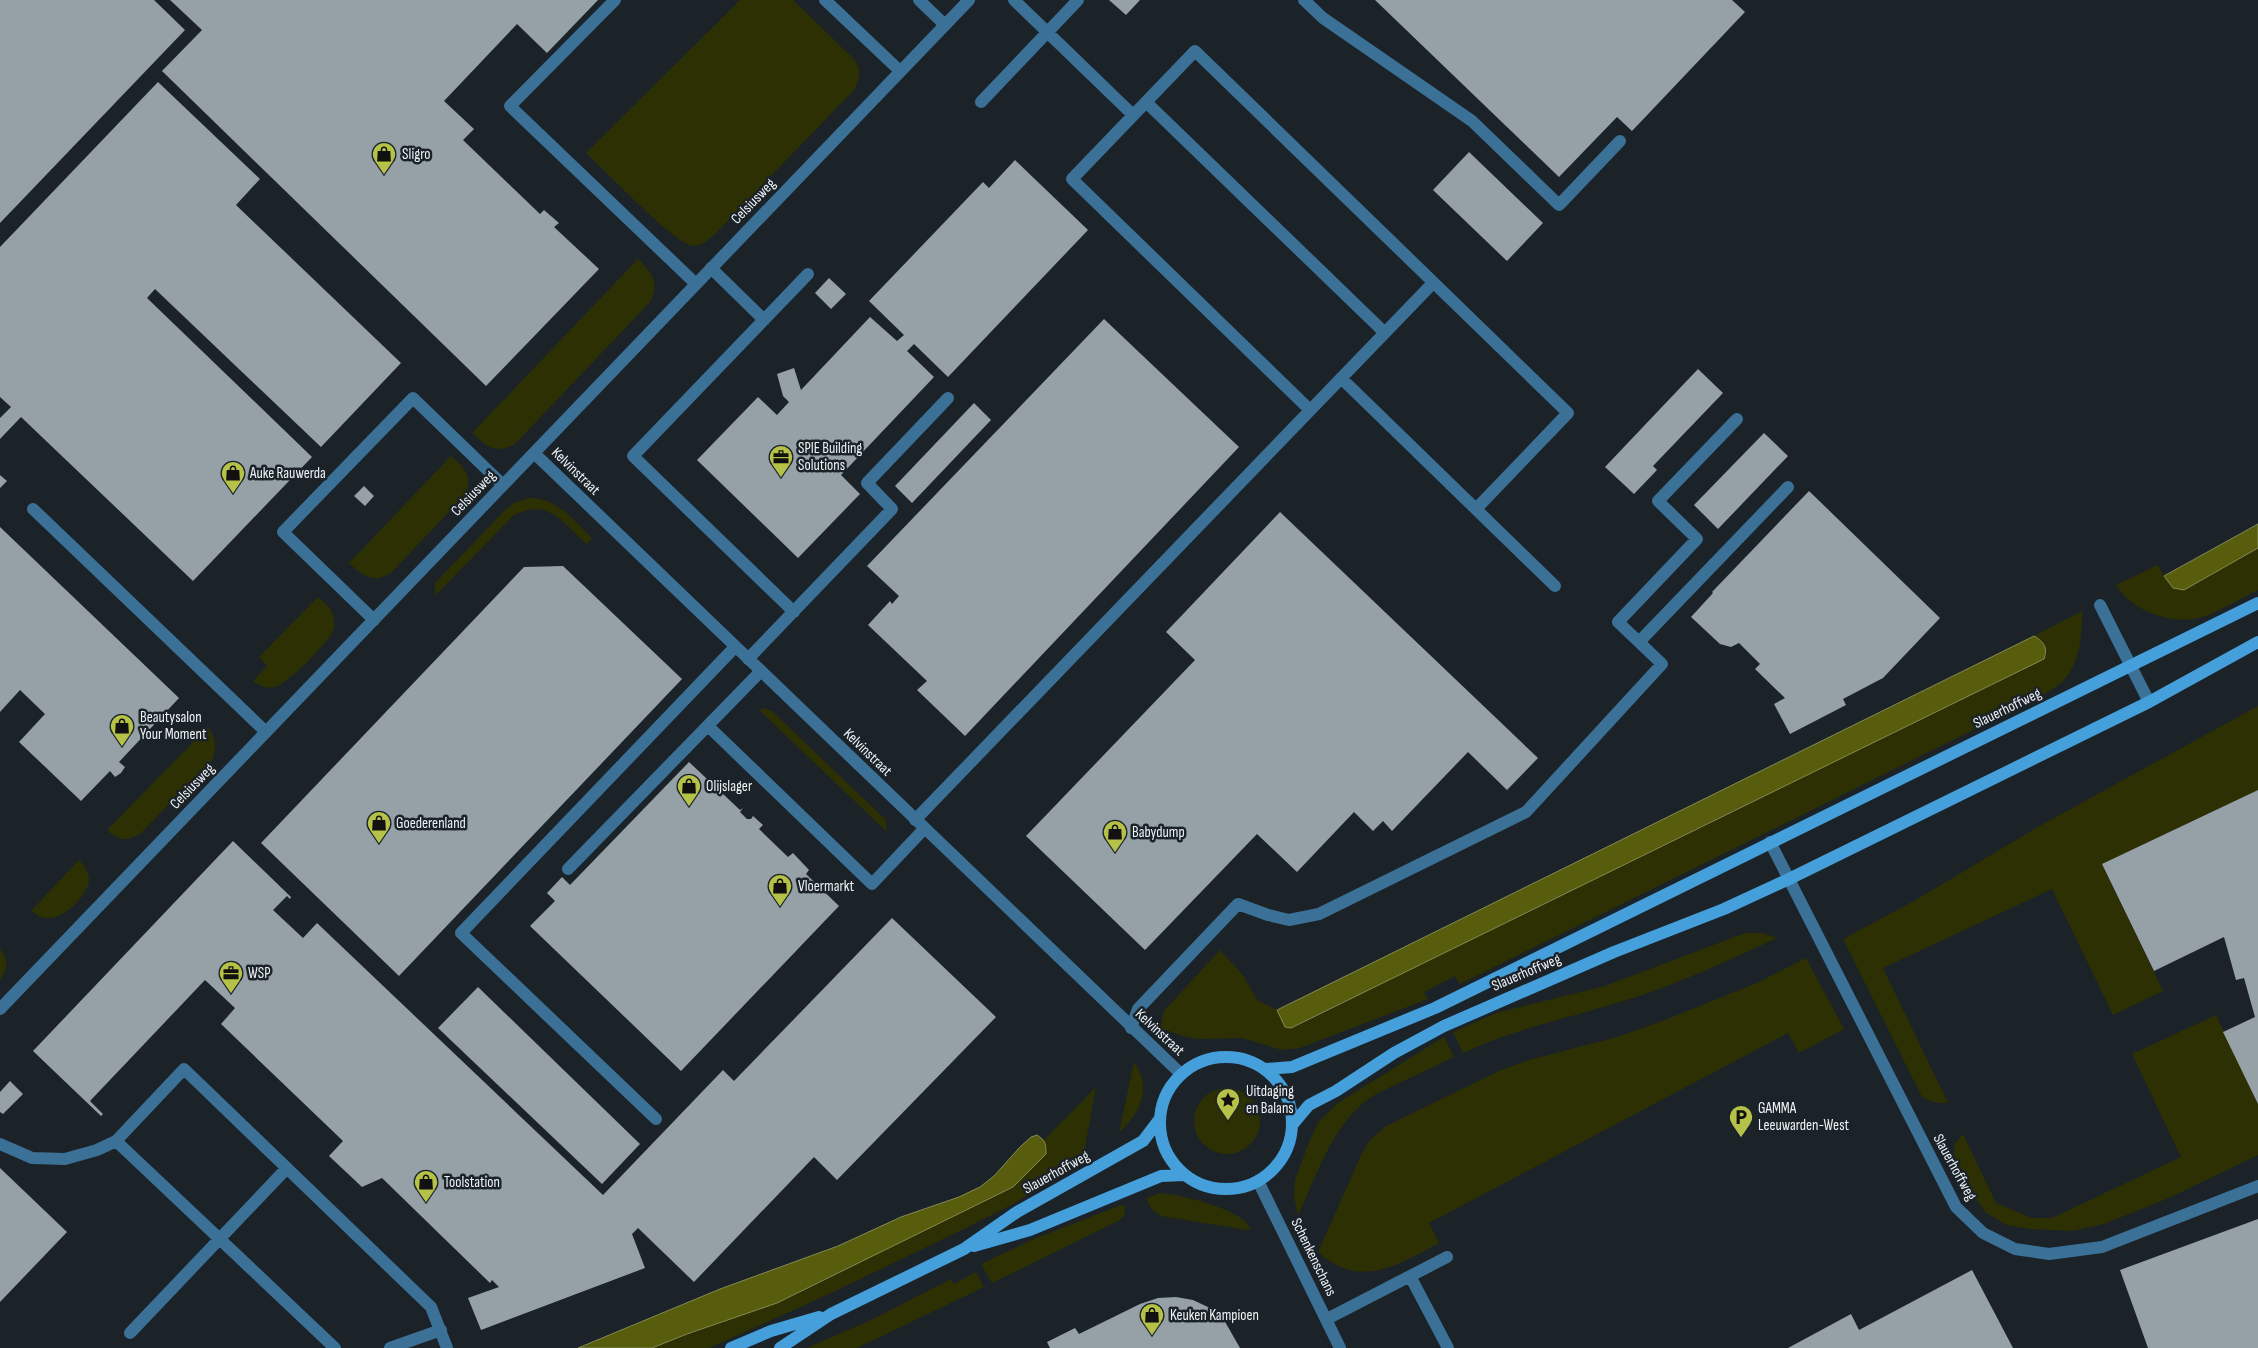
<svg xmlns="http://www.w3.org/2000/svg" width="2258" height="1348" font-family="'Sofia Sans Condensed',sans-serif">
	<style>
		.green { fill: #2d3002 }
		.water { fill: #575d0d; stroke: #848a53 }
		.building { fill: #96a0a7 }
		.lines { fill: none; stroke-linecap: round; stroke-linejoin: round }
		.service { stroke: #3c7197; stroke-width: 12 }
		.minor { stroke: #3c7197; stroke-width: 12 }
		.secondary { stroke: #449fdb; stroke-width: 12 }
		.labels { text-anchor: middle; stroke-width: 5; stroke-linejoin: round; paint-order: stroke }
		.poi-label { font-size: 15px; fill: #eef3f7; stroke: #1b2329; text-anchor: start }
		.street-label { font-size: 15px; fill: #eef3f7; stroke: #1b2329 }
	</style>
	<rect width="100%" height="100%" fill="#1b2329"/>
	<path class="green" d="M 740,0 L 793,0 L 856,61 C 861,72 860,79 854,90 L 716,233 C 708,240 701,248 690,245 C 675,243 602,168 586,153 Z
		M 638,259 C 651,272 661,283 650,302 L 515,444 C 494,454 487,447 472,433 Z
		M 451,456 C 464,467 474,477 465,495 L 391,573 C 373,584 363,576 349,563 Z
		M 528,498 C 556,497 573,519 592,538 L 586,544 C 563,522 548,498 514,515 L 435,596 L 435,583 L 505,510 L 512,504 Z
		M 2258,548 L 2258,590 C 2241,598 2224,609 2206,616 C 2176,627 2132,612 2116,585 L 2158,565 L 2164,576 L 2184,590 Z
		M 318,597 C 326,604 334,610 334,622 C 335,626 333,632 330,636 C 323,647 288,683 277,686 C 268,690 260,686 253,681 L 267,666 L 259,657 Z
		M 2082,611 C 2082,635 2081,660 2064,680 C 2057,688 2043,694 2034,700 L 1460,984 L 1455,976 L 1424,992 L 1428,999 L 1300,1048 L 1282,1050 L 1242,1038 L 1198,1039 L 1183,1036 L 1160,1028 L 1164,1011 L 1220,950 L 1243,975 L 1257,1000 L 1277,1010 L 1291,1028 L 2044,659 C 2048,647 2044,642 2034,636 Z
		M 2258,706 L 2258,790 L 2102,864 L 2163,991 L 2113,1015 L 2052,889 L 1883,968 L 1948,1103 C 1937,1103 1930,1103 1921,1095 L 1843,939 L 1914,901 L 2036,828 Z
		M 763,708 L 772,711 L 886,820 L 887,832 L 759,710 Z
		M 208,727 C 216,739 217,746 212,760 L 141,833 C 128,842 119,841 107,830 Z
		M 79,860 C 84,866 90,873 89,881 C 87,896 64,918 50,918 C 42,919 37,915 31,911 Z
		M 1745,933 L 1762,933 L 1777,938 C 1729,960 1681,983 1630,999 C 1574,1017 1516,1028 1463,1053 L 1453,1032 L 1496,1013 L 1605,986 Z
		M 0,949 C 9,960 8,969 0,980 Z
		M 1806,958 L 1844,1029 L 1799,1053 L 1788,1033 L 1429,1223 L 1439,1243 C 1398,1265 1360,1290 1318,1252 L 1363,1151 L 1370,1140 L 1386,1126 L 1499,1071 L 1529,1060 L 1617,1037 L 1665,1020 L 1757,983 Z
		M 2216,1015 L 2258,1104 L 2258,1155 L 2169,1198 L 2104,1224 L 2072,1231 L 2030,1229 L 2007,1225 L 1985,1212 L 1974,1196 L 1955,1162 L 1954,1150 L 1956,1142 L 1963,1134 L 1996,1203 L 2032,1218 L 2052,1218 L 2181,1157 L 2132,1054 Z
		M 1444,1037 L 1454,1057 L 1378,1093 C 1334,1118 1319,1171 1298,1215 L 1294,1197 L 1295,1180 L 1309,1142 L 1319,1121 L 1338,1103 Z
		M 1134,1062 C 1153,1088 1140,1113 1119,1133 Z
		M 1096,1087 L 1082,1163 L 1011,1205 L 964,1229 L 829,1294 L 709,1348 L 652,1348 L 1013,1187 L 1046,1145 L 1044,1140 Z
		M1194 1121a33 33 0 1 1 66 0a33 33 0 1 1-66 0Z
		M 1161,1193 C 1181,1195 1243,1209 1251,1229 L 1247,1230 L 1161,1216 L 1152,1210 L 1146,1198 Z
		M 1121,1205 L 1124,1205 L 1125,1215 L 1120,1220 L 992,1283 L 981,1264 L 1034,1239 Z
		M 976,1272 L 984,1287 L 857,1348 L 807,1348 L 873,1319 L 951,1279 L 954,1284 Z"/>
	<path class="water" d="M 2258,524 L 2258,548 L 2184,590 L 2173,588 L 2164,576 Z
		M 2034,636 C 2044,642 2048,647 2044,659 L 1291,1028 L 1285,1027 L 1277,1010 Z
		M 1037,1135 C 1046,1141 1046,1144 1046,1154 L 1013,1187 L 777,1303 L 687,1334 L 652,1348 L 578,1348 L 720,1289 L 838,1246 L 901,1217 L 959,1197 L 980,1187 L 994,1176 L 1020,1147 L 1031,1137 Z"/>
	<path class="building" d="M 0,0 L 154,0 L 185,30 L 0,223 Z
		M 170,0 L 598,0 L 547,53 L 517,24 L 444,101 L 474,129 L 463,140 L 540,214 L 544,210 L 559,223 L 554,227 L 599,269 L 486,386 L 162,71 L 202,30 Z
		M 1109,0 L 1140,0 L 1126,15 Z
		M 1375,0 L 1732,0 L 1745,12 L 1632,131 L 1617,117 L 1559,177 Z
		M 158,82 L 260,179 L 236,205 L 401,363 L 321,447 L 155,289 L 147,298 L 312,457 L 193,581 L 21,417 L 0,439 L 0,418 L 11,407 L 0,397 L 0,247 Z
		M 1469,152 L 1543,223 L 1507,261 L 1433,190 Z
		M 1015,160 L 1088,230 L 948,377 L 914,344 L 907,351 L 934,377 L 841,475 L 860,494 L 798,558 L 697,460 L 758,397 L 777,415 L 789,402 L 783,396 L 777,374 L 794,368 L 801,390 L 870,317 L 897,341 L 904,335 L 869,301 L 983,182 L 989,188 Z
		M 829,278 L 846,294 L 831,309 L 815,293 Z
		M 1104,319 L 1239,447 L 965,736 L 917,690 L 927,681 L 868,625 L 890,601 L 892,604 L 899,596 L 867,566 Z
		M 1698,369 L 1723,393 L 1653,466 L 1657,470 L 1634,494 L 1605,467 Z
		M 974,403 L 991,420 L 912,503 L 895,486 Z
		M 1764,433 L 1788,456 L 1718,529 L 1694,505 Z
		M 0,475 L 7,481 L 0,488 Z
		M 364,486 L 374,496 L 365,506 L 354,496 Z
		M 1809,491 L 1940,618 L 1883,678 L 1843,699 L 1846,705 L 1790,734 L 1774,704 L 1785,698 L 1755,669 L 1760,664 L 1739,643 L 1731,647 L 1720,644 L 1691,617 L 1713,593 L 1712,592 Z
		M 1280,512 L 1538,758 L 1507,790 L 1468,752 L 1392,831 L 1383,821 L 1373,831 L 1354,812 L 1297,872 L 1257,834 L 1145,950 L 1026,836 L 1195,660 L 1166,632 Z
		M 0,527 L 179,698 L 119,762 L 125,767 L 121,773 L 115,777 L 110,771 L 81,801 L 19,742 L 45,714 L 20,690 L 0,712 Z
		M 563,566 L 682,679 L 399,976 L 261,843 L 524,567 Z
		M 689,762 L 740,810 L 743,808 L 740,812 L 747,819 L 751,819 L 753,816 L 763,825 L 759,829 L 788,857 L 793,853 L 809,870 L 806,874 L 839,906 L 681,1071 L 530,926 L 555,901 L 547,893 L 562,877 L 570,885 Z
		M 2258,790 L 2258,1104 L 2223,1032 L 2255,1017 L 2244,978 L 2236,980 L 2224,937 L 2154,971 L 2102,864 Z
		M 233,841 L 291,897 L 290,899 L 287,896 L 273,910 L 303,938 L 317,923 L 603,1195 L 723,1070 L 734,1081 L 892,918 L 996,1017 L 837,1180 L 814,1157 L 694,1282 L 638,1228 L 632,1234 L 645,1268 L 481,1330 L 468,1298 L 499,1287 L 492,1280 L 490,1283 L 382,1178 L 362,1187 L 329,1156 L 343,1141 L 221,1024 L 235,1008 L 205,980 L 90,1101 L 103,1114 L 101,1116 L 33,1051 Z
		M 478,987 L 640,1144 L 602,1184 L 438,1028 Z
		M 10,1081 L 23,1094 L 3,1114 L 0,1112 L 0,1092 Z
		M 0,1168 L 67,1232 L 0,1302 Z
		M 2258,1219 L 2258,1348 L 2148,1348 L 2120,1270 Z
		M 1972,1270 L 2013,1348 L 1788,1348 L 1851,1314 L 1859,1330 Z
		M 1176,1297 L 1193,1300 L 1210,1308 L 1224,1320 L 1240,1348 L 1050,1348 L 1047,1342 L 1075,1328 L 1079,1334 L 1140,1304 L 1158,1298 Z"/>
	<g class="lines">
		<path class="service" d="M 615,0 L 510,106 L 696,284
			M 825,0 L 900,71
			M 919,0 L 945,25
			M 1014,0 L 1133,115
			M 1304,0 L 1323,18 L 1472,121 L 1559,205 L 1620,141
			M 981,102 L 1078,0
			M 1146,102 L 1385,333
			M 711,268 L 764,320
			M 1341,378 L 1555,586
			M 1310,410 L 1072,179 L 1195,51 L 1568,413 L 1476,509
			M 33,509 L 266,732
			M 2100,605 L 2149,702
			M 794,612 L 633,456 L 808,274
			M 374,620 L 283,532 L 413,398 L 503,485
			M 1639,642 L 1788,487
			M 748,659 L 892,509 L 867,483 L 948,398
			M 708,726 L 872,884 L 924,829
			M 915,820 L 1433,283
			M 1770,842 L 1956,1207 L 1983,1233 L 2015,1249 L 2049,1254 L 2102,1247 L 2258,1186
			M 568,869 L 760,672
			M 1131,1028 L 1138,1009 L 1238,904 L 1268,915 L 1289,920 L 1319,914 L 1526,812 L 1662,664 L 1618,622 L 1697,539 L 1658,501 L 1737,419
			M 656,1119 L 461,933 L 735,647
			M 116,1141 L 335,1348
			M 0,1144 L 32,1158 L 65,1159 L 97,1150 L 116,1141 L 184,1069 L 431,1307 L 447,1348
			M 1410,1276 L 1448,1348
			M 1327,1319 L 1447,1257
			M 130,1333 L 287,1168
			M 390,1348 L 441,1330"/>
		<path class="minor" d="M 534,453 L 1180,1073
			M 0,1009 L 969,0
			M 1258,1181 L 1340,1348"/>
		<path class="secondary" d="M1160 1123a66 66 0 1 1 132 0a66 66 0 1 1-132 0Z
			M 1266,1069 L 1292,1067 L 1435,1008 L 2258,603
			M 1293,1124 L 1309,1105 L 1336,1091 L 1394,1053 L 1444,1026 L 1614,952 L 1724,909 L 1789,879 L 2149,702 L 2258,642
			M 974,1246 L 1030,1230 L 1161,1176 L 1185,1175
			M 731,1348 L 771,1331 L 819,1317
			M 780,1348 L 831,1314 L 964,1249 L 1017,1212 L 1143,1141 L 1159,1120"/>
	</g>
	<defs>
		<g id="shop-pin" transform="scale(1.25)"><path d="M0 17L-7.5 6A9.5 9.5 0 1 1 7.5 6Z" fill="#b6c148" stroke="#1b2329"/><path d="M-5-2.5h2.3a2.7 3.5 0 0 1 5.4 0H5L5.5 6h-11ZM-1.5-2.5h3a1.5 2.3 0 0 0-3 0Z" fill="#111"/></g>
		<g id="office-pin" transform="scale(1.25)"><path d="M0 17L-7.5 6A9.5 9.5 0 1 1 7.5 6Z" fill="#b6c148" stroke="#1b2329"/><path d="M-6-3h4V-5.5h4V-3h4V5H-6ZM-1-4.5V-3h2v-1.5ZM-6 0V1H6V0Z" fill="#111"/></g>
		<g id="sight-pin" transform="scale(1.25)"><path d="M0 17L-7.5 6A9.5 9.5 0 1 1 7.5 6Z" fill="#b6c148" stroke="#1b2329"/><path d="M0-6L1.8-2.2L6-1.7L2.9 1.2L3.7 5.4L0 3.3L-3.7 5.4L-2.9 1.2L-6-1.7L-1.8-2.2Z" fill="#111"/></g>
		<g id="parking-pin" transform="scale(1.25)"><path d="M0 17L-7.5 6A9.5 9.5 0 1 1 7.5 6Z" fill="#b6c148" stroke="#1b2329"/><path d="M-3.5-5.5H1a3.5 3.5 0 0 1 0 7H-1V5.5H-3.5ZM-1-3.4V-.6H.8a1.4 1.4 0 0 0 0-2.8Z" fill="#111"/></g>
	</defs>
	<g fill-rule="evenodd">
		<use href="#shop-pin" x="384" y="154"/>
		<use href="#office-pin" x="781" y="457"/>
		<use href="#shop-pin" x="233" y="473"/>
		<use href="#shop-pin" x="122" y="726"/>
		<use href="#shop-pin" x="689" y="786"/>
		<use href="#shop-pin" x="379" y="823"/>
		<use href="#shop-pin" x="1115" y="832"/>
		<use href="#shop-pin" x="780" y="886"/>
		<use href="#office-pin" x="231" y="973"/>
		<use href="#sight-pin" x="1228" y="1100"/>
		<use href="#parking-pin" x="1741" y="1117"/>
		<use href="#shop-pin" x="426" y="1182"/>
		<use href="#shop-pin" x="1152" y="1315"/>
	</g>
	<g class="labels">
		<g class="poi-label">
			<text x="402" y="159">Sligro</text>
			<text x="798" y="453">SPIE Building<tspan x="798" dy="17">Solutions</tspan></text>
			<text x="250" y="478">Auke Rauwerda</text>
			<text x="140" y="722">Beautysalon<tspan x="140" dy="17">Your Moment</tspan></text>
			<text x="706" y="791">Olijslager</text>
			<text x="396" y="828">Goederenland</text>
			<text x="1132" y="837">Babydump</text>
			<text x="798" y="891">Vloermarkt</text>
			<text x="248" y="978">WSP</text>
			<text x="1246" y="1096">Uitdaging<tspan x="1246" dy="17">en Balans</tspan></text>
			<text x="1758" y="1113">GAMMA<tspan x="1758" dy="17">Leeuwarden-West</tspan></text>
			<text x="444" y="1187">Toolstation</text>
			<text x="1170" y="1320">Keuken Kampioen</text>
		</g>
		<g class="street-label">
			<text transform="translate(753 201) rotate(-46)" y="5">Celsiusweg</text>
			<text transform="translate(576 471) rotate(44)" y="5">Kelvinstraat</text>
			<text transform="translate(473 493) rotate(-46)" y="5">Celsiusweg</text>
			<text transform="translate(2007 708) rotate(-26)" y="5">Slauerhoffweg</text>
			<text transform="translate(868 752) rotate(44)" y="5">Kelvinstraat</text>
			<text transform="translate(192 786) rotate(-46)" y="5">Celsiusweg</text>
			<text transform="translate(1526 972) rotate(-23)" y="5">Slauerhoffweg</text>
			<text transform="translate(1160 1032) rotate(43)" y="5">Kelvinstraat</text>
			<text transform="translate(1955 1167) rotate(61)" y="5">Slauerhoffweg</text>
			<text transform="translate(1056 1172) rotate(-29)" y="5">Slauerhoffweg</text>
			<text transform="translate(1314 1257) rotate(64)" y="5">Schenkenschans</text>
		</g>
	</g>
</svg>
